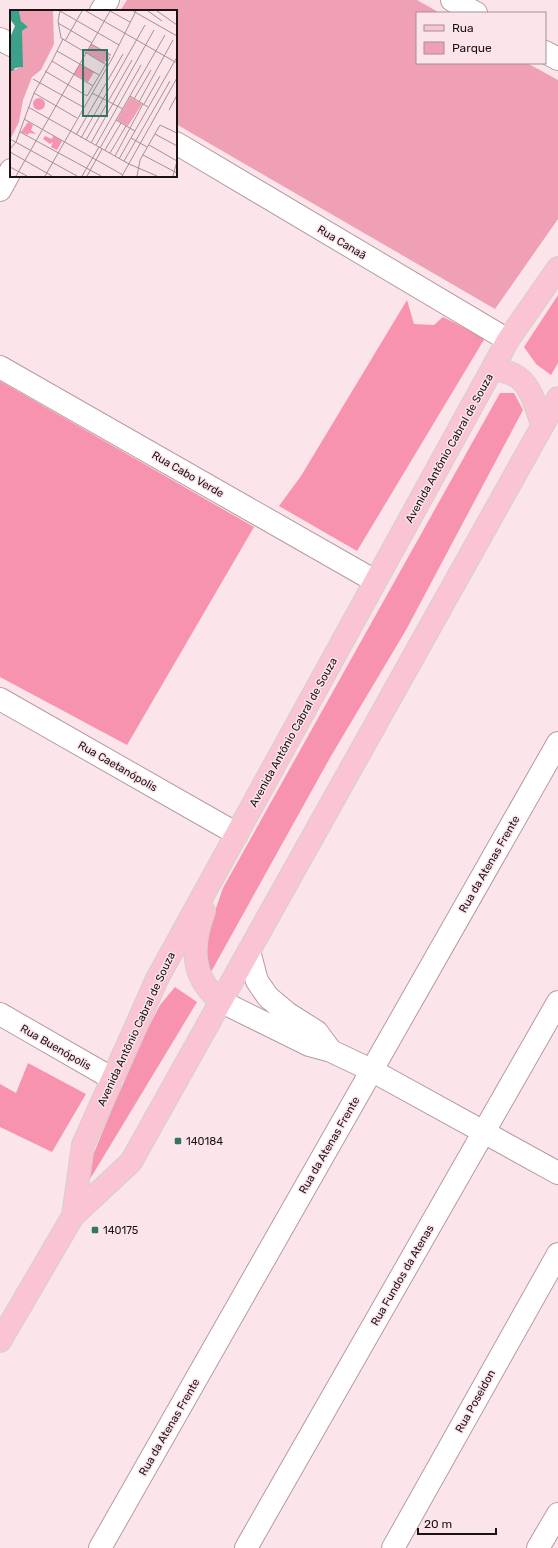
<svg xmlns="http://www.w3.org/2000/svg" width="558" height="1548" font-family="Rubik,sans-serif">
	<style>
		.green { fill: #efa0b4 }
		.forest { fill: #f793ae }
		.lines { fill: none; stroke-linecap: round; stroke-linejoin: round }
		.minor-casing { stroke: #b59aa0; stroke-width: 24 }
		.tertiary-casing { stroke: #b59aa0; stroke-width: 24 }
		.primary-casing { stroke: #d2d0d0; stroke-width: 24 }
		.minor { stroke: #fff; stroke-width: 22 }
		.tertiary { stroke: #fff; stroke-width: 22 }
		.primary { stroke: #fac4d2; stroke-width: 22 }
		.poi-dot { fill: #337464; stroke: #fce5ea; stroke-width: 1.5 }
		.labels { text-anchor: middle; stroke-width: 3; stroke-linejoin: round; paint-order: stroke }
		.street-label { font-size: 11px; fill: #1c1214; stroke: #fce5ea }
		.poi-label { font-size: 11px; fill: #1c1214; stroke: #fce5ea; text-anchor: start }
		.inset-road { fill: none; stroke: #a29194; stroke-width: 1 }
		.view { fill: #337464; fill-opacity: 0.15; stroke: #337464; stroke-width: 2 }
		.inset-edge { fill: none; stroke: #1c1214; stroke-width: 2 }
	</style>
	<rect width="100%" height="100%" fill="#fce5ea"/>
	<path class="green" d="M 127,0 L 417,0 L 440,13 L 417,13 L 417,63 L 527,63 L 558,80 L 558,219 L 495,309 L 176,124 L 176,11 L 120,11 Z"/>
	<path class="forest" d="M 558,295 L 558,363 L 551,375 L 536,364 L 524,347 Z
		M 407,300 L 414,324 L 434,325 L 443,317 L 485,338 L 357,551 L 279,506 L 301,476 Z
		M 0,381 L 254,527 L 127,745 L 0,677 Z
		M 500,393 L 514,393 L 523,410 L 406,630 L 331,756 L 211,972 L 204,954 L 206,937 L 223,888 Z
		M 175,987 L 197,1002 L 87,1184 L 91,1160 L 135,1053 L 160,1005 Z
		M 28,1063 L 86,1094 L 52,1152 L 0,1127 L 0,1084 L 16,1093 Z"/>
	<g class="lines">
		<g class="minor-casing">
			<path id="minor" d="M 452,0 L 476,13
				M 101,11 L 108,0
				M 0,39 L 11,45
				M 545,52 L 558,59
				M 176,143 L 508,340
				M 0,190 L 11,170
				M 0,367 L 375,581
				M 0,699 L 237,834
				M 0,1014 L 113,1079
				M 100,1548 L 558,743
				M 246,1548 L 558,1002
				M 393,1548 L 558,1254
				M 538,1548 L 558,1514"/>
		</g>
		<g class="tertiary-casing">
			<path id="tertiary" d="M 249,951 L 257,981 L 268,997 L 287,1013 L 317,1032 L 331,1051
				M 220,1001 L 309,1045 L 331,1051 L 371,1070 L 558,1173"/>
		</g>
		<g class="primary-casing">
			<path id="primary" d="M 493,369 C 500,370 507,371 514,375 C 531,383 536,408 542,424
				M 204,911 C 195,935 190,965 207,987 C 210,992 216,997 220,1001
				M 73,1216 L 83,1145 L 157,979 L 508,340 L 558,268
				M 0,1341 L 73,1216 L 131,1162 L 558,398"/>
		</g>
		<use href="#minor" class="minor"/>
		<use href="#tertiary" class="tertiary"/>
		<use href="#primary" class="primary"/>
	</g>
	<g class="poi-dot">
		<rect x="174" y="1137" width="8" height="8" rx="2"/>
		<rect x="91" y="1226" width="8" height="8" rx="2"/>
	</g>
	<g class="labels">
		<g class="street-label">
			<text transform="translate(342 242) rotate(31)" y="4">Rua Canaã</text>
			<text transform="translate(449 448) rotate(-61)" y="4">Avenida Antônio Cabral de Souza</text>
			<text transform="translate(188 474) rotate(30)" y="4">Rua Cabo Verde</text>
			<text transform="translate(293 732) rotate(-61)" y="4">Avenida Antônio Cabral de Souza</text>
			<text transform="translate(118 766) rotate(30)" y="4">Rua Caetanópolis</text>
			<text transform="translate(489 864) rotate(-60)" y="4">Rua da Atenas Frente</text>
			<text transform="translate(136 1029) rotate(-65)" y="4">Avenida Antônio Cabral de Souza</text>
			<text transform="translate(56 1047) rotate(30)" y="4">Rua Buenópolis</text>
			<text transform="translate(329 1145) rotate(-60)" y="4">Rua da Atenas Frente</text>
			<text transform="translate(402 1275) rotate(-60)" y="4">Rua Fundos da Atenas</text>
			<text transform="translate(475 1401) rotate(-61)" y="4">Rua Poseidon</text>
			<text transform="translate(169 1427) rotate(-60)" y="4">Rua da Atenas Frente</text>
		</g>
		<g class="poi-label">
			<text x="186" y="1145">140184</text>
			<text x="103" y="1234">140175</text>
		</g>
	</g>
	<g transform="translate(10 10)">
		<rect width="167" height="167" fill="#fce5ea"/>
		<path d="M 9,1 L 43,1 L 44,34 L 31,60 L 22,67 L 13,90 L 9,112 L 1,128 L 0,61 L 12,57 L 12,21 L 18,17 L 11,11 ZM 81,34 L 100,45 L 94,53 L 77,43 ZM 120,87 L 132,94 L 118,116 L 107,110 Z" fill="#efa0b4"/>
		<path d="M 70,54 L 84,62 L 78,72 L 64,64 ZM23 94a6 6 0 1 1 12 0a6 6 0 1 1-12 0ZM 18,112 L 23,115 L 21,120 L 26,124 L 19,123 L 18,125 L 11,122 ZM 35,126 L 42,129 L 43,126 L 52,131 L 47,140 L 41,137 L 43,132 L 40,134 L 33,129 Z" fill="#f793ae"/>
		<path d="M 0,1 L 9,1 L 11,11 L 18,17 L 12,21 L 13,57 L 5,58 L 3,61 L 0,61 L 0,28 L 5,16 L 0,9 Z" fill="#3da089"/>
		<path class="inset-road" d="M 50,1 L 48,11 L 51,28 L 95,54M 50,1 L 109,35M 76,1 L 167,53M 100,1 L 120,12M 123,1 L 167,26M 138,1 L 152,11M 147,1 L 167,15M 48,13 L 82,33M 53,29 L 42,51 L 83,76M 55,31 L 72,1M 81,34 L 101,45M 47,41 L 89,65M 35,61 L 77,86M 23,69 L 73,97M 24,83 L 67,108M 82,83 L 113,99M 77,86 L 100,47M 120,86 L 138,97M 124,89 L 141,60M 129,92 L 163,30M 134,94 L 150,66M 18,97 L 119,154 L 147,166M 159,100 L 167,85M 14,109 L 113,165M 106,110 L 125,121M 120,118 L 133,94M 10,122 L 91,166M 145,124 L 167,136M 66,125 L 113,44M 71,128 L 135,15M 121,128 L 137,137M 0,129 L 67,166M 76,130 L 122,50M 81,133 L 144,20M 86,135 L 131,55M 139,135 L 167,151 L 163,166M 90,138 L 155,25M 0,139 L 6,132 L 24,83 L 42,51M 95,140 L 111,113M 0,142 L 42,166M 100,143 L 116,116M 133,145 L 167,163M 105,146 L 120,118M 109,149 L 167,47M 114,151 L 160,71M 0,157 L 17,166M 6,166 L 100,1M 35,166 L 103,47 L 126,1M 72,166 L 89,137M 77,166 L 92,139M 112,166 L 167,68M 127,166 L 130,150 L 150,115 L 167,123"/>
		<path class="view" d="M 73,40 L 97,40 L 97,106 L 73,106 Z"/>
		<rect width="167" height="167" class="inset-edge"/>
	</g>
	<rect x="416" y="12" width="130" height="52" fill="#fce5ea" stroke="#a29194"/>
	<rect x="424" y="25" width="20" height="6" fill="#fac4d2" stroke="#a29194"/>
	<text x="452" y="32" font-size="12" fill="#1c1214">Rua</text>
	<rect x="424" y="42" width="20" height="12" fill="#efa0b4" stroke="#a29194"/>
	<text x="452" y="52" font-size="12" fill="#1c1214">Parque</text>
	<path d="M418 1528v6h78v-6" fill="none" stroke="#1c1214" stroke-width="2"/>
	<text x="424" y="1528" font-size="12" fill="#1c1214" stroke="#fce5ea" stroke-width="3" paint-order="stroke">20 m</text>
</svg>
